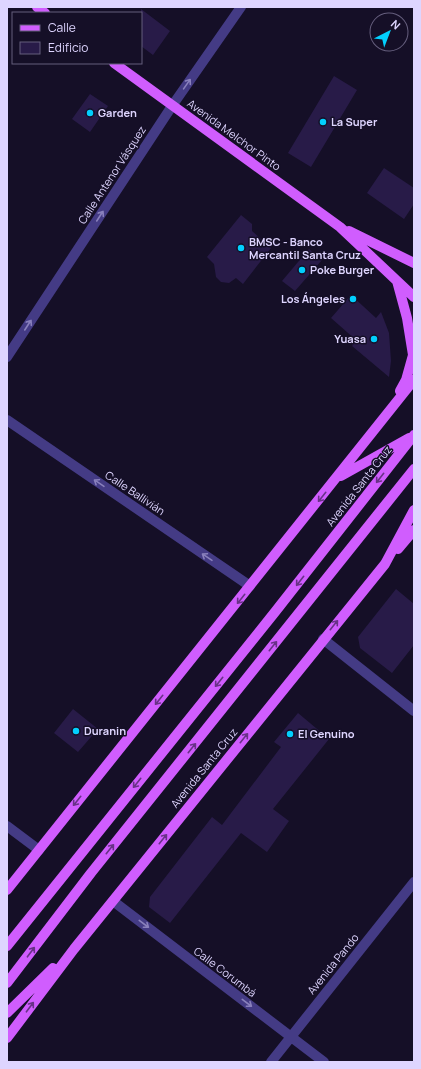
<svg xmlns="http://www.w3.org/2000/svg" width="421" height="1069" font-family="Manrope,sans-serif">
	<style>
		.building { fill: #281b48 }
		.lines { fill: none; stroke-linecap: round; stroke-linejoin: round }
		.minor { stroke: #443b85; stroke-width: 10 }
		.major { stroke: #d05dfe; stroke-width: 10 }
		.oneway { stroke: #8980bc }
		.oneway2 { stroke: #693288 }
		.poi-dot { fill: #02cffe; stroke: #150f27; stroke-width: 1.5 }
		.labels { text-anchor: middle; stroke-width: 3; stroke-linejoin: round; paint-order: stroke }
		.poi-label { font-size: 11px; font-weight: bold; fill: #ded5ff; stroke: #150f27; text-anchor: start }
		.street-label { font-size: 11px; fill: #ded5ff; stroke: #150f27 }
	</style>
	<rect width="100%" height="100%" fill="#150f27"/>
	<path class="building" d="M 141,9 L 170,31 L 153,55 L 141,46 Z
		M 334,76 L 357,90 L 311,167 L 288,153 Z
		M 90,94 L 108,106 L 90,132 L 72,119 Z
		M 384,168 L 414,188 L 414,204 L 404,219 L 367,193 Z
		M 241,215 L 252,224 L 252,231 L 271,248 L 243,284 L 236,278 L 229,283 L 221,282 L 216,277 L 214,264 L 207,257 Z
		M 309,249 L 322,260 L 295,291 L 282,281 Z
		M 351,295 L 376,318 L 381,312 L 389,333 L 391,361 L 389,377 L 352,346 L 353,345 L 352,344 L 356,340 L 331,318 Z
		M 396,589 L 414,604 L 414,645 L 392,673 L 360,648 L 358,637 Z
		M 73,709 L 98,729 L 78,752 L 54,733 Z
		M 298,713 L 329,739 L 273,809 L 289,821 L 267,852 L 241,833 L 170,923 L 149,907 L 150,897 L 212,817 L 222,825 L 281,747 L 274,742 Z"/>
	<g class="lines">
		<path class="minor" d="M 7,357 L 172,106 L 241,7
			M 7,420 L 250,586
			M 323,639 L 414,711
			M 7,826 L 39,850
			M 113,901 L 324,1062
			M 271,1062 L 414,882"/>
		<path class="major" d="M 37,7 L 45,13
			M 114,63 L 340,227 L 414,297
			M 349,231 L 414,263
			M 397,281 L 407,318 L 413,355 L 406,380 L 400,391
			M 341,476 L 409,438
			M 398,549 L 414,530
			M 7,890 L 414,380
			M 7,946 L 275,612 L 414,435
			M 7,983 L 91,873 L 414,469
			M 7,1013 L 53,968
			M 7,1038 L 74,949 L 385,564 L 414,510"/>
	</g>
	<defs><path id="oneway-shaft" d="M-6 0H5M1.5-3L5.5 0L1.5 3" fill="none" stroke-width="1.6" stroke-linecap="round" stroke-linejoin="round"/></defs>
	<g class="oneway">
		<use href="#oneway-shaft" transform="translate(187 84) rotate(-55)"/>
		<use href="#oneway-shaft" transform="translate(100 216) rotate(-57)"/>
		<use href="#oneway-shaft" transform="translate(28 325) rotate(-57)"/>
		<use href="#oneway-shaft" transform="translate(99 483) rotate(-146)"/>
		<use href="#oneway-shaft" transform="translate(207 557) rotate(-146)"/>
		<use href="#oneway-shaft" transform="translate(144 924) rotate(37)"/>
		<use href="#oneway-shaft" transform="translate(247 1003) rotate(37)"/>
	</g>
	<g class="oneway2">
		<use href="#oneway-shaft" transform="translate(380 478) rotate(128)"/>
		<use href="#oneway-shaft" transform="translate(322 497) rotate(129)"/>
		<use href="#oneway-shaft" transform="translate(300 581) rotate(128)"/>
		<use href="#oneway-shaft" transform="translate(241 599) rotate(129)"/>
		<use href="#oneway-shaft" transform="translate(334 625) rotate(-51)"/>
		<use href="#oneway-shaft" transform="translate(273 646) rotate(-51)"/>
		<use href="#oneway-shaft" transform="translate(219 682) rotate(129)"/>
		<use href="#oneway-shaft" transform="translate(159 700) rotate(129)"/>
		<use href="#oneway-shaft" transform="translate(244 738) rotate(-51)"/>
		<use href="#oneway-shaft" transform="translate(192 748) rotate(-51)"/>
		<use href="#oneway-shaft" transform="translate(137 783) rotate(129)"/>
		<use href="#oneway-shaft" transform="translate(77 801) rotate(129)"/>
		<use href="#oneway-shaft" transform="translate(163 839) rotate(-51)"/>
		<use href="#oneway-shaft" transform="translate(110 849) rotate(-51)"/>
		<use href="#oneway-shaft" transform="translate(31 952) rotate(-53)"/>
		<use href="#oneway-shaft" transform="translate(30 1007) rotate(-53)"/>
	</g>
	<g class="poi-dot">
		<circle cx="90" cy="113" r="4"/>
		<circle cx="323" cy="122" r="4"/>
		<circle cx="241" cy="248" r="4"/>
		<circle cx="302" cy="270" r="4"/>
		<circle cx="353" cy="299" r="4"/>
		<circle cx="374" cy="339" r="4"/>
		<circle cx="76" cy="731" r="4"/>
		<circle cx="290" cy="734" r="4"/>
	</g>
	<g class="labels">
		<g class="poi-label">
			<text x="98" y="117">Garden</text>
			<text x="331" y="126">La Super</text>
			<text x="249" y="246">BMSC - Banco<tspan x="249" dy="13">Mercantil Santa Cruz</tspan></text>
			<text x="310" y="274">Poke Burger</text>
			<text x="345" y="303" text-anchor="end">Los Ángeles</text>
			<text x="366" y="343" text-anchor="end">Yuasa</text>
			<text x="84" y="735">Duranin</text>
			<text x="298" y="738">El Genuino</text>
		</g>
		<g class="street-label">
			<text transform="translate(234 135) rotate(36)" y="4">Avenida Melchor Pinto</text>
			<text transform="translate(112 175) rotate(-57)" y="4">Calle Antenor Vásquez</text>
			<text transform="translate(359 486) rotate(-52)" y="4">Avenida Santa Cruz</text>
			<text transform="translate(135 493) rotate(34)" y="4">Calle Ballivián</text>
			<text transform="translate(204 768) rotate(-51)" y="4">Avenida Santa Cruz</text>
			<text transform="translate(333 964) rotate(-51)" y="4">Avenida Pando</text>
			<text transform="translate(225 972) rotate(37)" y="4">Calle Corumbá</text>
		</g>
	</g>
	<rect width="421" height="1069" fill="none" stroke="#ded5ff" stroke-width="16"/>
	<rect x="12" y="12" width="130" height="52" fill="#150f27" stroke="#655e7d"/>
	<rect x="20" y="25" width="20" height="6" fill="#d05dfe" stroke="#655e7d"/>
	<text x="48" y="32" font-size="12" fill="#ded5ff">Calle</text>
	<rect x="20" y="42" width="20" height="12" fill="#281b48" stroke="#655e7d"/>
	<text x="48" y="52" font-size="12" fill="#ded5ff">Edificio</text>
	<g transform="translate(389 32) rotate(42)"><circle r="19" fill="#150f27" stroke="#655e7d"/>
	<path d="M0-3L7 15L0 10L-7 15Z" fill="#02cffe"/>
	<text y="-6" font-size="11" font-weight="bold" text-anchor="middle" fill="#ded5ff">N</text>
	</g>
</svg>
